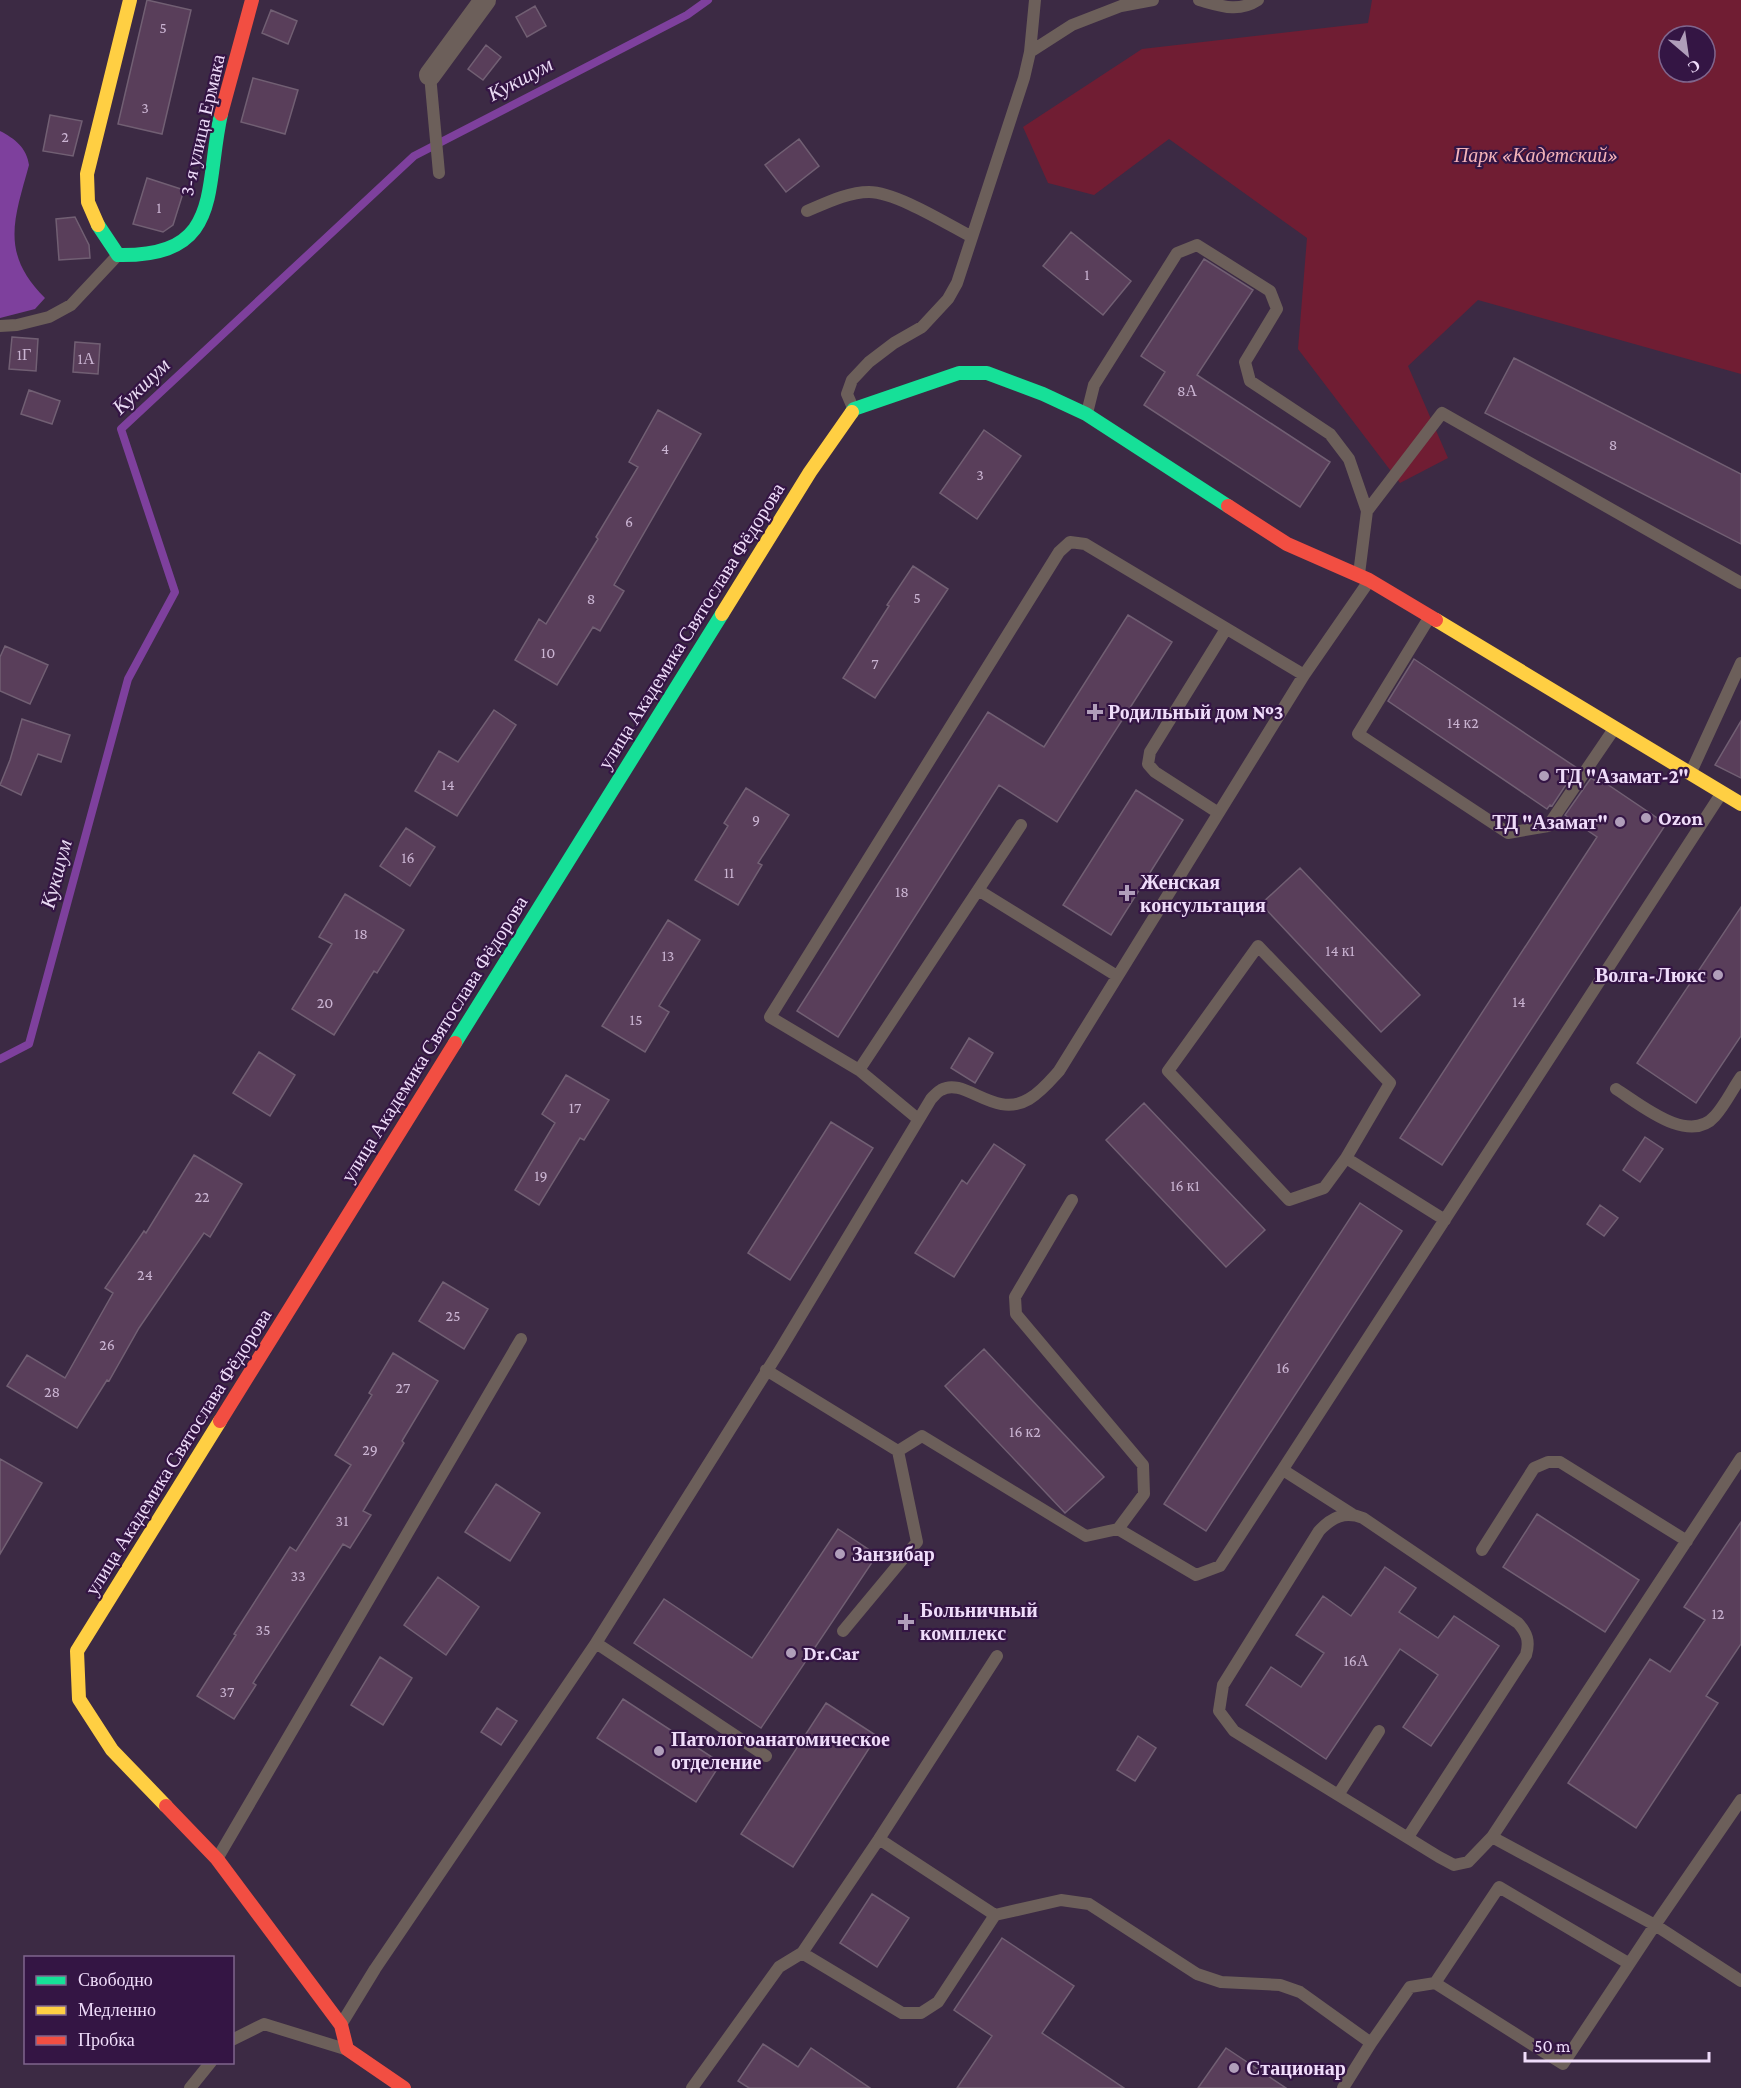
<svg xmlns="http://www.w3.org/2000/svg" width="1741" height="2088" font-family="'Crimson Pro',serif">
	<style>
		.green { fill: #701d33; fill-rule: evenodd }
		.water { fill: #7e409d }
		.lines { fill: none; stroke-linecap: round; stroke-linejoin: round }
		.stream { stroke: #7e409d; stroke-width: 8 }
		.building { fill: #593e5a; stroke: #715f73; stroke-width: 1.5 }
		.lane { stroke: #6c5f5a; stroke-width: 12 }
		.street { stroke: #6c5f5a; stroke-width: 22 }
		.fast { stroke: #16e098; stroke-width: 14 }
		.slow { stroke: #ffcf43; stroke-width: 14 }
		.jam { stroke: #f24e42; stroke-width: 14 }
		.poi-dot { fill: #b09eba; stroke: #341544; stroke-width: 2 }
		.labels { text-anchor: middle; stroke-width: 4.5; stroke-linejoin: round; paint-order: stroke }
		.number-label { font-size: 16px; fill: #cab4d2 }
		.street-label { font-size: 20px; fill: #efdcfa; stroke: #341544 }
		.park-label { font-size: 20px; font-style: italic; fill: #f4b3b9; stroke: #341544 }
		.poi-label { font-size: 20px; font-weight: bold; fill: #efdcfa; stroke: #341544; text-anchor: start }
		.water-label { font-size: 21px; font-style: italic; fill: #e9daf3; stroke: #341544 }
	</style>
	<rect width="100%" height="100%" fill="#3c2a44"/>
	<path class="green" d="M 1372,0 L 1741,0 L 1741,374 L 1478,300 L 1408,366 L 1448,458 L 1400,483 L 1298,349 L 1307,238 L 1169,139 L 1094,195 L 1048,183 L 1023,127 L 1142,49 L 1368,23 ZM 1669,36 L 1705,36 L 1705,72 L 1669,72 Z"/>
	<path class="water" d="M 0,131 C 14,138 27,148 29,165 C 14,220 0,253 45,298 L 35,309 L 0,318 Z"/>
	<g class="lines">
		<path class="stream" d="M 0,1059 L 29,1044 L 128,679 L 175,592 L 121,429 L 414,156 L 687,15 L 708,0"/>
	</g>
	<path class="building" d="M 147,0 L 191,10 L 162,134 L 118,124 Z
		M 535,6 L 546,26 L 527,37 L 516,17 Z
		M 271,10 L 297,21 L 288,44 L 262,33 Z
		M 486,45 L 501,57 L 483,80 L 468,69 Z
		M 253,78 L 298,90 L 285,134 L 241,122 Z
		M 50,115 L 82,121 L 73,156 L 43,151 Z
		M 799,139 L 819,166 L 786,192 L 765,165 Z
		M 147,178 L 184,190 L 173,225 L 163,232 L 133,224 Z
		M 75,217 L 89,245 L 90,258 L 59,260 L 56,219 Z
		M 1071,232 L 1131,281 L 1103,315 L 1043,266 Z
		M 1204,259 L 1253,290 L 1197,375 L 1330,462 L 1300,507 L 1144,405 L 1165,372 L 1141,356 Z
		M 12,337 L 38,339 L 36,371 L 9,369 Z
		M 75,342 L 100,344 L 98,374 L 73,372 Z
		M 1514,358 L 1741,474 L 1741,544 L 1485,413 Z
		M 29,390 L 60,401 L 52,424 L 21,414 Z
		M 658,410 L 701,434 L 614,585 L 624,591 L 600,631 L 593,627 L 557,685 L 515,660 L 539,619 L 546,624 L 598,539 L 596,537 L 638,467 L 629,462 Z
		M 984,430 L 1021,456 L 977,519 L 940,493 Z
		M 913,566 L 948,589 L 875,698 L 843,678 L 889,606 L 887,605 Z
		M 1128,615 L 1172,642 L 1057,822 L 999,785 L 838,1037 L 797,1011 L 988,712 L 1044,747 Z
		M 5,646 L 48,665 L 30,704 L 0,691 L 0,657 Z
		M 1414,659 L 1577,768 L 1552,806 L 1550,805 L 1547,809 L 1388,701 Z
		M 494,710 L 516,725 L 457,816 L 415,791 L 439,751 L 458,762 Z
		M 22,719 L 70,735 L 61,762 L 38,754 L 21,795 L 0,785 L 10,760 Z
		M 1741,721 L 1741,778 L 1715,765 Z
		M 1591,778 L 1599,783 L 1601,780 L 1666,824 L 1442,1165 L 1400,1138 L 1597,837 L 1565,815 Z
		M 746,788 L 789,815 L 758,863 L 762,865 L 738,905 L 695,880 L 728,826 L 724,823 Z
		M 1136,790 L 1183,820 L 1111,935 L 1063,905 Z
		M 406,828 L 435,847 L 410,886 L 380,866 Z
		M 1300,868 L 1420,995 L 1381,1032 L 1261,904 Z
		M 345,894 L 404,930 L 377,973 L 374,971 L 334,1035 L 292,1009 L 332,944 L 319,937 Z
		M 1741,907 L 1741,1036 L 1696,1103 L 1637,1063 Z
		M 668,920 L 700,940 L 659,1006 L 669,1012 L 645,1052 L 602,1026 Z
		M 969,1038 L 993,1053 L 975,1083 L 951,1068 Z
		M 259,1052 L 295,1075 L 270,1116 L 233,1093 Z
		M 566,1075 L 609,1100 L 584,1140 L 580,1138 L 539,1205 L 515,1190 L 555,1123 L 542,1114 Z
		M 1144,1103 L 1265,1230 L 1226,1267 L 1106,1140 Z
		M 831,1122 L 873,1148 L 790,1280 L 748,1253 Z
		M 1645,1137 L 1663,1149 L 1640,1182 L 1623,1170 Z
		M 994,1144 L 1025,1165 L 954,1277 L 915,1253 L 962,1180 L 967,1184 Z
		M 194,1155 L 242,1184 L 210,1237 L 204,1233 L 139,1328 L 109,1381 L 107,1380 L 77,1428 L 7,1386 L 27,1355 L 65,1378 L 113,1293 L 105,1288 L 144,1231 L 146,1233 Z
		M 1360,1203 L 1402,1231 L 1206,1531 L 1164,1504 Z
		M 1600,1205 L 1618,1218 L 1604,1236 L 1587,1224 Z
		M 443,1282 L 488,1309 L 464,1349 L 419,1321 Z
		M 984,1349 L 1104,1477 L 1065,1513 L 945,1386 Z
		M 393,1353 L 438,1381 L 402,1441 L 404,1443 L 363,1511 L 371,1515 L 350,1548 L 343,1544 L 253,1683 L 256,1685 L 234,1719 L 197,1696 L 236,1635 L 234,1634 L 290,1547 L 296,1551 L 351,1465 L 335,1455 L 372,1395 L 369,1393 Z
		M 0,1459 L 42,1483 L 0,1554 Z
		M 496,1484 L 540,1513 L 510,1561 L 465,1532 Z
		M 1537,1514 L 1639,1580 L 1605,1632 L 1503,1567 Z
		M 1741,1522 L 1741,1644 L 1706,1696 L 1718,1703 L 1636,1828 L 1568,1783 L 1650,1659 L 1670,1672 L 1705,1620 L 1684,1607 Z
		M 838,1529 L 877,1555 L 761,1728 L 634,1643 L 664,1599 L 752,1658 Z
		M 1385,1567 L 1416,1588 L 1399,1612 L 1438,1638 L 1454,1616 L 1499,1646 L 1431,1746 L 1403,1727 L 1438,1675 L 1400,1649 L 1326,1759 L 1246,1705 L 1271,1667 L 1301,1687 L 1324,1653 L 1296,1635 L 1323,1596 L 1351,1616 Z
		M 438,1577 L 479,1607 L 446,1655 L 404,1625 Z
		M 380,1657 L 412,1678 L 383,1725 L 351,1705 Z
		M 623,1699 L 721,1763 L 696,1802 L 597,1738 Z
		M 826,1703 L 877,1736 L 793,1867 L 741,1834 Z
		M 497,1708 L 517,1721 L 501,1745 L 481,1732 Z
		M 1138,1736 L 1156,1748 L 1135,1781 L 1117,1770 Z
		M 872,1894 L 909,1918 L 877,1967 L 840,1943 Z
		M 1002,1938 L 1074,1986 L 1042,2033 L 1124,2088 L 957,2088 L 992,2036 L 954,2010 Z
		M 763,2044 L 798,2067 L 811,2048 L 870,2088 L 749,2088 L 738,2081 Z
		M 1226,2048 L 1286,2088 L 1198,2088 Z"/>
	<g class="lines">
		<path class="lane" d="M 1199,0 C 1221,6 1238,13 1258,0
			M 1030,52 L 1072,25 L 1121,6 L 1153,0
			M 430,75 L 439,173
			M 807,211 C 826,203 848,192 869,192 C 896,192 947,224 972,237
			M 0,326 L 17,325 L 49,317 L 71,305 L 118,255
			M 853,408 L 847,394 L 852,380 L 869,362 L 894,343 L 922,327 L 948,299 L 957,283 L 1024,78 L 1030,52 L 1035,0
			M 1087,413 L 1094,385 L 1177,253 L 1197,245 L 1270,291 L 1277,309 L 1245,362 L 1250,381 L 1330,434 L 1349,459 L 1367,511 L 1359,574
			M 1367,511 L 1442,413 L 1741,583
			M 1429,618 L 1358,734 L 1508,833 L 1548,826 L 1614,729
			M 1691,772 L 1741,663
			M 1217,812 L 1155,772 L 1148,764 L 1150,752 L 1226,629
			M 978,890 L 1117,976
			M 859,1070 L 1021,825
			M 1616,1089 C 1640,1104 1689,1146 1715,1116 C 1725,1105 1732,1090 1741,1077
			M 918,1119 L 859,1070 L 770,1017 L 1059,552 L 1070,542 L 1085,544 L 1304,675
			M 1346,1158 L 1390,1083 L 1258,946 L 1168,1071 L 1289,1200 L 1324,1188 L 1346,1158 L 1445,1220
			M 1072,1200 L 1015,1297 L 1016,1314 L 1143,1465 L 1144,1494 L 1118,1529 L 1196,1575 L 1220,1566 L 1721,794
			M 766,1370 L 898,1451 L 922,1436 L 1086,1536 L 1118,1529
			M 1741,1458 L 1492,1837 L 1655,1925 L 1741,1800
			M 1283,1470 L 1352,1514
			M 1482,1550 L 1534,1468 L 1548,1462 L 1560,1462 L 1687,1541
			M 843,1631 L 917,1542 L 898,1451
			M 596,1643 L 766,1756
			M 1338,1795 L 1379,1731
			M 1408,1837 L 1526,1655 C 1530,1641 1527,1633 1518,1623 L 1363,1518 C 1345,1511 1332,1517 1319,1531 L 1223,1685 L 1219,1711 L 1234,1731 L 1439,1857 L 1454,1865 L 1468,1862 L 1492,1837
			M 879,1839 L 997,1656
			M 217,1859 L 521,1339
			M 802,1953 L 902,2013 L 921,2013 L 938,2002 L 995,1915
			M 1628,1963 L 1499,1887 L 1435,1983 L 1563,2064 L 1655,1925 L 1741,1981
			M 342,2023 L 375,1969 L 596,1643 L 780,1350 L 931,1099 C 934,1096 937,1092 941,1090 C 965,1076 994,1120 1029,1099 C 1041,1092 1050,1081 1059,1071 L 1304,675 L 1369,581
			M 232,2040 L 264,2024 L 345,2049
			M 190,2088 L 211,2062
			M 692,2088 L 779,1967 L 802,1953 L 879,1839 L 995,1915 L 1061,1900 L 1089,1904 L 1197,1974 L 1221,1982 L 1280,1985 L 1300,1992 L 1371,2043
			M 1343,2088 L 1371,2043 L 1410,1987 L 1435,1983"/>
		<path class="street" d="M 430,75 L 485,0"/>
		<path class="fast" d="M 98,225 L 118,255 C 224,257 204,190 221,114
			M 852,412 L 854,409 L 959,373 L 987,373 L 1043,394 L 1086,414 L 1228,506
			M 455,1043 L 722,614"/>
		<path class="slow" d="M 98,225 L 88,202 L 87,174 L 130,0
			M 722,614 L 810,472 L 852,412
			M 1436,620 L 1741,804
			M 166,1806 L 112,1750 L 79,1699 L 77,1651 L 220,1421"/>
		<path class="jam" d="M 221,114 L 252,0
			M 1228,506 L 1287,544 L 1369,580 L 1436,620
			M 220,1421 L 455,1043
			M 166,1806 L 217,1859 L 341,2025 L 347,2049 L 404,2088"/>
	</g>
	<g class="poi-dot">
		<path d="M1092 703h6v6h6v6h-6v6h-6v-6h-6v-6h6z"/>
		<circle cx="1544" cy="776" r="6"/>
		<circle cx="1646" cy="818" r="6"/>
		<circle cx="1620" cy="822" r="6"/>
		<path d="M1124 884h6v6h6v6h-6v6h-6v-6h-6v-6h6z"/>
		<circle cx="1718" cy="975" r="6"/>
		<circle cx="840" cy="1554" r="6"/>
		<path d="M903 1613h6v6h6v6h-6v6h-6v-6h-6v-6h6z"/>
		<circle cx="791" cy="1653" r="6"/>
		<circle cx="659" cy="1751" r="6"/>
		<circle cx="1234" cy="2068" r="6"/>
	</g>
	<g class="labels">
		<g class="number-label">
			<text x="163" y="33">5</text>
			<text x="145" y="113">3</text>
			<text x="65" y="142">2</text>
			<text x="159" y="213">1</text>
			<text x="1087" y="280">1</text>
			<text x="24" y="360">1Г</text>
			<text x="86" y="364">1А</text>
			<text x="1187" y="396">8А</text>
			<text x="1613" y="450">8</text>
			<text x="665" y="454">4</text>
			<text x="980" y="480">3</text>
			<text x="629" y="527">6</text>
			<text x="917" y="603">5</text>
			<text x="591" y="604">8</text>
			<text x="548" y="658">10</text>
			<text x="875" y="669">7</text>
			<text x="1463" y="728">14 к2</text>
			<text x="448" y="790">14</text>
			<text x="756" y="825">9</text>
			<text x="408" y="863">16</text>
			<text x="729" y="878">11</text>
			<text x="902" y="897">18</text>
			<text x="361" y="939">18</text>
			<text x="1340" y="956">14 к1</text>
			<text x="668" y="961">13</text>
			<text x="1519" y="1007">14</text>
			<text x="325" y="1008">20</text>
			<text x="636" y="1025">15</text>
			<text x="575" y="1113">17</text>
			<text x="541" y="1181">19</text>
			<text x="1185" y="1191">16 к1</text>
			<text x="202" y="1202">22</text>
			<text x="145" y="1280">24</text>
			<text x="453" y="1321">25</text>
			<text x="107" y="1350">26</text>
			<text x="1283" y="1373">16</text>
			<text x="403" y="1393">27</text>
			<text x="52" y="1397">28</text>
			<text x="1025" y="1437">16 к2</text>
			<text x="370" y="1455">29</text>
			<text x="342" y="1526">31</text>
			<text x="298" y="1581">33</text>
			<text x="1718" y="1619">12</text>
			<text x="263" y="1635">35</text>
			<text x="1356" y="1666">16А</text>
			<text x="227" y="1697">37</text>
		</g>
		<g class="street-label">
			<text transform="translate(202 125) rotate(-77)" y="7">3-я улица Ермака</text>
			<text transform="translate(691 626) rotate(-58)" y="7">улица Академика Святослава Фёдорова</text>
			<text transform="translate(434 1039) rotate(-58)" y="7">улица Академика Святослава Фёдорова</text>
			<text transform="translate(178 1452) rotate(-58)" y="7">улица Академика Святослава Фёдорова</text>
		</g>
		<g class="park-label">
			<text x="1536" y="162">Парк «Кадетский»</text>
		</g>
		<g class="poi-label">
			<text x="1108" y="719">Родильный дом №3</text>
			<text x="1556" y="783">ТД "Азамат-2"</text>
			<text x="1658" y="825">Ozon</text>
			<text x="1608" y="829" text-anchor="end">ТД "Азамат"</text>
			<text x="1140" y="889">Женская<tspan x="1140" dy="23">консультация</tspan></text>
			<text x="1706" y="982" text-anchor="end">Волга-Люкс</text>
			<text x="852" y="1561">Занзибар</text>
			<text x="920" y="1617">Больничный<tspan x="920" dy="23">комплекс</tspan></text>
			<text x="803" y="1660">Dr.Car</text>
			<text x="671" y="1746">Патологоанатомическое<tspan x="671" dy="23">отделение</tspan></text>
			<text x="1246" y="2075">Стационар</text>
		</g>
		<g class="water-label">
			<text transform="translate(520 79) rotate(-28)" y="7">Кукшум</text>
			<text transform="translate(141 386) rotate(-44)" y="7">Кукшум</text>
			<text transform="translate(56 874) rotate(-75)" y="7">Кукшум</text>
		</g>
	</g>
	<rect x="24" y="1956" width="210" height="108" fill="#341544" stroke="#7f658d" stroke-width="1.5"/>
	<rect x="36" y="1976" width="30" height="9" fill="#16e098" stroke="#7f658d" stroke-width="1.5"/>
	<text x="78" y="1986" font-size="18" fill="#efdcfa">Свободно</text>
	<rect x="36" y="2006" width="30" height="9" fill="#ffcf43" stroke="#7f658d" stroke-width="1.5"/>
	<text x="78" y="2016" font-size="18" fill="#efdcfa">Медленно</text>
	<rect x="36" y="2036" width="30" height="9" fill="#f24e42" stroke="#7f658d" stroke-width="1.5"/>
	<text x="78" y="2046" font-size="18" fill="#efdcfa">Пробка</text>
	<g transform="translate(1687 54) rotate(151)"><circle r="28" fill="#341544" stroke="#7f658d" stroke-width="1.5"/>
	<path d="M0-4.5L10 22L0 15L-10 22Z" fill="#b09eba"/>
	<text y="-9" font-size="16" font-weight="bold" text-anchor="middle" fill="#efdcfa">С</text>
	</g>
	<path d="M1525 2052v9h184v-9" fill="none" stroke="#efdcfa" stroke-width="3"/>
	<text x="1534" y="2052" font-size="18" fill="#efdcfa" stroke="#341544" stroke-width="4.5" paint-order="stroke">50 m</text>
</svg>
